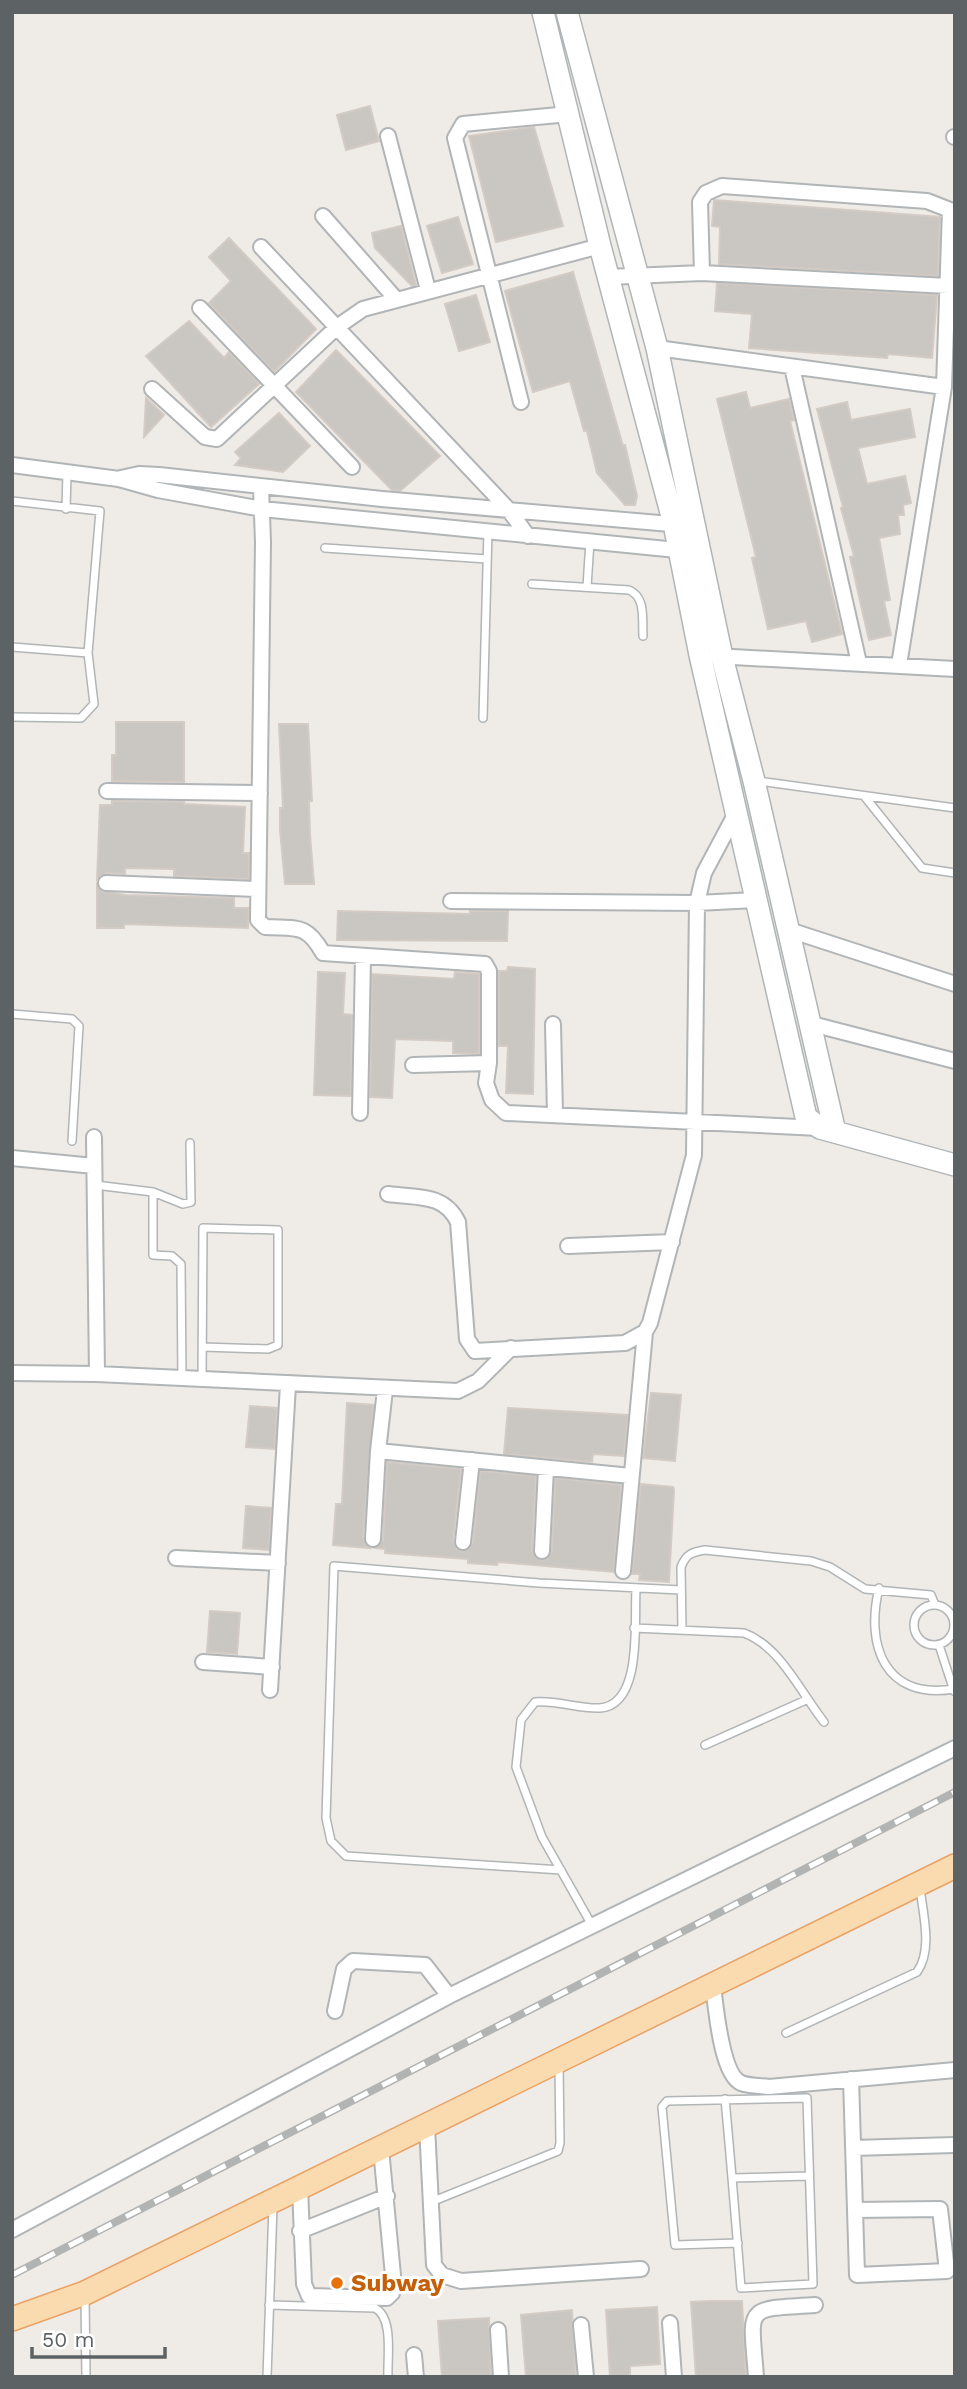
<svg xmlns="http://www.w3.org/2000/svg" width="967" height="2389" font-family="'Work Sans',sans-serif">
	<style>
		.building { fill: #cac6c2; stroke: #d3cbc4; stroke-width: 2 }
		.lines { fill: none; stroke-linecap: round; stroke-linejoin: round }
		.lane-casing { stroke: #b1b5b7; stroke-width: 10 }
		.street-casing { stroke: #b1b5b7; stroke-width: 18 }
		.secondary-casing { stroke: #b0b5b8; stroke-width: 24 }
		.primary-casing { stroke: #e9a265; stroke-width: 26 }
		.lane { stroke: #fff; stroke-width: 7 }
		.street { stroke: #fff; stroke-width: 14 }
		.secondary { stroke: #fff; stroke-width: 21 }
		.primary { stroke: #fadbb0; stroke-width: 23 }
		.rail-casing { stroke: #b2b3b3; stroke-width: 8 }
		.rail { stroke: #fff; stroke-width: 5; stroke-dasharray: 16; stroke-linecap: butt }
		.food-dot { fill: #e8710a; stroke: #fff; stroke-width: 2.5 }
		.labels { text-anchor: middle; stroke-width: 6; stroke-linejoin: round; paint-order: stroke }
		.food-label { font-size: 24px; font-weight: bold; fill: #c56008; stroke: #fff; text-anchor: start }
	</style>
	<rect width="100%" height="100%" fill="#efebe6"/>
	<path class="building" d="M 370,106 L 379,141 L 346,150 L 337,115 Z
		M 534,127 L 563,226 L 496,242 L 469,136 Z
		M 714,200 L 940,217 L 938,276 L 719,264 L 720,227 L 712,226 Z
		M 458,217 L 473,264 L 442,273 L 427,226 Z
		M 401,226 L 416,285 L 412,286 L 375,248 L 372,233 Z
		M 229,238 L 316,329 L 274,372 L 209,303 L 231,281 L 209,257 Z
		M 573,272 L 623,446 L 625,445 L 637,496 L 635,505 L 625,505 L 597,473 L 587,431 L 584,431 L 570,381 L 533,392 L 505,291 Z
		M 717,283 L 937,295 L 932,358 L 888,354 L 887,358 L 749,348 L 752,314 L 715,311 Z
		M 476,295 L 490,342 L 459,351 L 445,304 Z
		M 189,321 L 224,358 L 229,352 L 259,384 L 211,427 L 146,356 Z
		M 336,350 L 440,456 L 400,491 L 392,490 L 296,392 Z
		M 746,392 L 750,408 L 789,399 L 794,420 L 790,421 L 842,634 L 812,642 L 806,621 L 768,629 L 752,558 L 756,557 L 717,399 Z
		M 146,398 L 164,415 L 144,437 Z
		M 847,402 L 851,420 L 910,409 L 915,437 L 858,448 L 867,484 L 905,476 L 911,503 L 903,505 L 904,515 L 898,515 L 900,534 L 879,538 L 890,600 L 884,601 L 891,635 L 869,640 L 850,557 L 854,556 L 841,508 L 843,507 L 817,409 Z
		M 279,413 L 310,446 L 283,472 L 235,465 L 241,458 L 235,452 Z
		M 116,722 L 184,722 L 184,782 L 112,781 L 112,755 L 116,755 Z
		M 279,724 L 308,724 L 312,801 L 309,801 L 310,835 L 314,884 L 285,884 L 280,830 L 280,808 L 283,808 Z
		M 112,801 L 184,802 L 184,804 L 245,807 L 243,853 L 249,853 L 249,879 L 174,876 L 174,869 L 125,868 L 125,874 L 106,873 L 97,880 L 100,805 L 112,805 Z
		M 97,885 L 101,891 L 125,895 L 234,898 L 234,908 L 249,908 L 248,928 L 124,924 L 124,928 L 97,928 Z
		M 338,911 L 470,914 L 470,911 L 508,911 L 507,941 L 337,940 Z
		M 508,967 L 535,969 L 533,1094 L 506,1093 L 508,1046 L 499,1046 L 499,971 L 507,971 Z
		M 318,972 L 345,973 L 343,1014 L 352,1015 L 351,1096 L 314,1095 Z
		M 455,972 L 479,974 L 479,1054 L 453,1053 L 453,1041 L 395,1039 L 392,1098 L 370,1097 L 372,974 L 454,979 Z
		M 651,1393 L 681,1395 L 675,1461 L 643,1458 Z
		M 347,1403 L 374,1405 L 363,1538 L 370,1548 L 333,1545 L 336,1504 L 342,1504 Z
		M 250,1406 L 277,1408 L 275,1449 L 246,1447 Z
		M 508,1408 L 628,1415 L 624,1456 L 593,1454 L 592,1462 L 504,1454 Z
		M 387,1462 L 461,1469 L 453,1541 L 457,1549 L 463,1552 L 473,1543 L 480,1471 L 536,1476 L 532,1551 L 541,1560 L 547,1559 L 552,1551 L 555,1478 L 621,1485 L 614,1572 L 498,1562 L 497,1565 L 468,1563 L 468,1559 L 385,1553 L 385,1549 L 375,1548 L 383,1540 Z
		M 641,1484 L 673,1487 L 674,1490 L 669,1582 L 639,1580 L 640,1574 L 632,1574 Z
		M 246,1506 L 271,1508 L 269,1550 L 243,1548 Z
		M 210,1611 L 240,1613 L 237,1654 L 207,1652 Z
		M 711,2301 L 742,2301 L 746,2377 L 696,2377 L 691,2302 Z
		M 657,2307 L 660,2364 L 630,2366 L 630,2377 L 610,2377 L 606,2310 Z
		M 572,2310 L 576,2377 L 526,2377 L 521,2315 Z
		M 489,2318 L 491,2377 L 442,2377 L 438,2321 Z"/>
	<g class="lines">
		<g class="lane-casing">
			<path id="lane" d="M 12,501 L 100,511 L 88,653 L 94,704 L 81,718 L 12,717
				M 66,509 L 67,473
				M 325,548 L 487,559
				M 532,584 L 629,590 C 646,597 642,619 643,636
				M 587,587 L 590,541
				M 12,647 L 88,653
				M 483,718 L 488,531
				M 758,781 L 955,808
				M 865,797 L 922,868 L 955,873
				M 12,1014 L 72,1019 L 79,1026 L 72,1141
				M 95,1185 L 153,1192 L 153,1255 L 172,1256 L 181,1264 L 182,1379
				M 153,1192 L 183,1204 L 191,1202 L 190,1143
				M 202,1379 L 203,1228 L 278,1230 L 278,1345 L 268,1349 L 203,1347
				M 879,1588 C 865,1646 885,1700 954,1689
				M914 1625a20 20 0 1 1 40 0a20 20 0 1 1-40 0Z
				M 634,1628 L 744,1633 C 780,1646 801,1693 824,1722
				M 682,1630 L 681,1567 C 686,1554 692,1552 705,1550 L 811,1561 L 830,1567 L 865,1589 L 931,1595 L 935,1605
				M 939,1645 L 954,1691
				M 705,1745 L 806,1700
				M 561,1870 L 346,1856 L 331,1841 L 326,1818 L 334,1566 L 539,1583 L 681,1590
				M 593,1927 L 542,1837 L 516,1767 L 521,1720 L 535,1702 C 557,1700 578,1709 600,1708 C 643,1705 634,1621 636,1590
				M 786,2033 L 917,1972 C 933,1950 923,1914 920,1888
				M 725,2099 C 731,2162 736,2225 741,2288 L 813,2284 L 807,2098 L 667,2101 L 662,2107 L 675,2245 L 738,2243
				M 732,2178 L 809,2176
				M 431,2202 L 558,2151 L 560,2143 L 559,2065
				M 85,2297 L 86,2377
				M 269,2305 L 375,2308 C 394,2318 387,2358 388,2377
				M 267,2377 L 273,2206"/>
		</g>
		<g class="street-casing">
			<path id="street" d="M 388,136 L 428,290
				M 954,137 L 955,137
				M 323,216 L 395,298
				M 261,247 L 508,509 L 528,536
				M 702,273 L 700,202 L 706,193 L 722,186 L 927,201 L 950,210 L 944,387 L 899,665
				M 608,277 L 702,273 L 948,286
				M 200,308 L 352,467
				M 657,348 L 944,387
				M 792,367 L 859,663
				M 152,389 L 205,437 L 217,439 L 337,327 L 363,309 L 600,246
				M 521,402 L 455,138 L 463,124 L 569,114
				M 12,465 L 119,479 L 158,490 L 262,509 L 687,551
				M 121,478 L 139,474 L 159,475 L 382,499 L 682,525
				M 261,487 L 263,542 L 258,920 L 265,927 C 297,929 306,923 323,953 L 485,964 L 489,971 L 489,1063 L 486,1083 L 492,1100 L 506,1113 L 819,1128
				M 715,656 L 955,669
				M 107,791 L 260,793
				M 106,883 L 258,889
				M 451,901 L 697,903 L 755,900
				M 786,929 L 955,984
				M 808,1023 L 955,1061
				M 553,1024 L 555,1115
				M 413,1065 L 489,1063
				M 360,1113 L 363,957
				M 94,1137 L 97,1374 L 458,1391 L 478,1381 L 511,1348
				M 12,1158 L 94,1166
				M 388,1194 C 417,1198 444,1193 458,1222 L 467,1339 L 475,1351 L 625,1343 L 645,1332
				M 568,1246 L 672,1242
				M 12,1373 L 97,1374
				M 385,1390 L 378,1451 L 631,1476
				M 373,1539 L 378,1451
				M 463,1542 L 472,1460
				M 542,1551 L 546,1468
				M 176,1558 L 278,1563
				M 623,1571 L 645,1332 L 650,1323 L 694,1155 L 697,903 L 704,873 L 736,813
				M 203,1662 L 272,1667
				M 270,1690 L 288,1385
				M 713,1986 C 716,2007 721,2074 741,2083 C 749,2086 760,2086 769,2087 L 955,2070
				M 335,2011 L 344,1969 L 353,1961 L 425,1965 L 449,1996
				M 851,2079 L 857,2275 L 947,2271 L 940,2209 L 855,2210
				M 427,2126 L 434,2265 L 442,2275 L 461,2281 L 641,2269
				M 853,2148 L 954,2145
				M 300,2188 L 304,2284 L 309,2296 L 387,2298 L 392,2293 L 394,2286 L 381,2149
				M 12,2230 L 449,1996 L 955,1748
				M 300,2231 L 387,2196
				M 670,2323 L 674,2377
				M 581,2325 L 586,2377
				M 498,2330 L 501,2377
				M 414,2355 L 416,2377
				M 756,2377 C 751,2306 742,2309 815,2305"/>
		</g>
		<g class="secondary-casing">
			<path id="secondary" d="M 543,12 L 600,246 L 674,524 L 700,655 L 806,1117 L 820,1128 L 955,1165
				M 567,12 L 657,348 L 722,657 L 754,781 L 835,1132"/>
		</g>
		<g class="primary-casing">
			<path id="primary" d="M 12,2319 L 85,2293 L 955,1866"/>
		</g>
		<use href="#lane" class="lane"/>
		<use href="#street" class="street"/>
		<use href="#secondary" class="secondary"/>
		<use href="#primary" class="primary"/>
		<g class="rail-casing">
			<path id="rail" d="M 12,2275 L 955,1792"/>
		</g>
		<use href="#rail" class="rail"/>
	</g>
	<circle class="food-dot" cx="337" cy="2283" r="7"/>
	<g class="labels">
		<g class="food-label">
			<text x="351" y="2291">Subway</text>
		</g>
	</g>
	<rect width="967" height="2389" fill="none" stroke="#5d6365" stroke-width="28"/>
	<path d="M32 2347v10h133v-10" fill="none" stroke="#5d6365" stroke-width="3.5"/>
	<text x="42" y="2347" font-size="21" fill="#5d6365" stroke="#ffffff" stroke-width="5" paint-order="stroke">50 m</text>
</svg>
